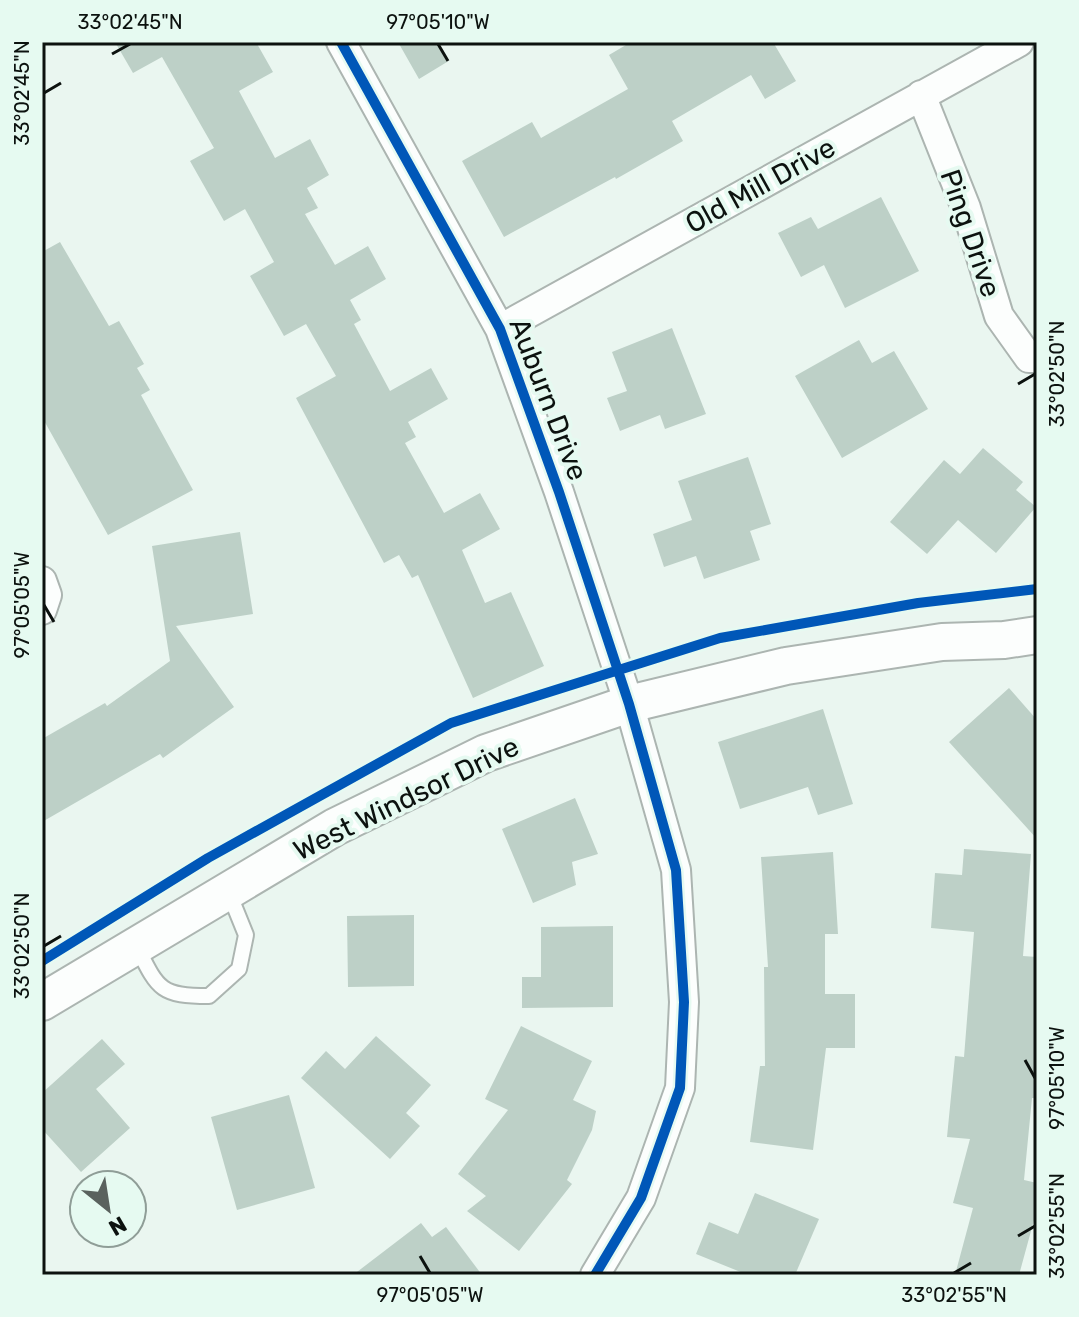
<svg xmlns="http://www.w3.org/2000/svg" width="1079" height="1317" font-family="Rubik,sans-serif">
	<style>
		.building { fill: #bdd0c7 }
		.lines { fill: none; stroke-linecap: round; stroke-linejoin: round }
		.service-casing { stroke: #acb5b1; stroke-width: 18 }
		.minor-casing { stroke: #acb5b1; stroke-width: 32 }
		.tertiary-casing { stroke: #acb5b1; stroke-width: 40 }
		.service { stroke: #fcfefd; stroke-width: 14 }
		.minor { stroke: #fcfefd; stroke-width: 28 }
		.tertiary { stroke: #fcfefd; stroke-width: 36 }
		.cycleway-casing { stroke: #e6faf1; stroke-width: 15 }
		.cycleway { stroke: #0057b8; stroke-width: 10 }
		.ticks { fill: none; stroke: #0c120f; stroke-width: 3 }
		.labels { text-anchor: middle; stroke-width: 8; stroke-linejoin: round; paint-order: stroke }
		.street-label { font-size: 28px; fill: #0c120f; stroke: #e6faf1 }
		.neatline { fill: none; stroke: #0c120f; stroke-width: 3 }
		.ticks-label { font-size: 20px; text-anchor: middle; fill: #0c120f }
	</style>
	<rect width="100%" height="100%" fill="#eaf6f0"/>
	<path class="building" d="M 115,42 L 256,42 L 273,72 L 239,91 L 275,158 L 310,139 L 329,175 L 307,188 L 318,208 L 305,214 L 335,265 L 368,246 L 386,279 L 350,300 L 361,320 L 354,324 L 390,391 L 431,368 L 448,399 L 408,422 L 416,437 L 405,443 L 444,513 L 480,493 L 500,529 L 462,550 L 485,603 L 511,592 L 544,666 L 473,698 L 418,575 L 412,578 L 399,555 L 384,563 L 296,398 L 336,376 L 306,324 L 284,336 L 250,276 L 274,262 L 245,209 L 224,221 L 190,161 L 214,148 L 162,57 L 133,73 Z
		M 398,42 L 436,42 L 447,62 L 419,79 Z
		M 631,42 L 773,42 L 796,81 L 765,99 L 751,75 L 672,121 L 683,141 L 616,179 L 615,177 L 504,237 L 462,161 L 532,122 L 541,138 L 628,89 L 609,55 Z
		M 881,197 L 919,271 L 845,308 L 824,265 L 801,277 L 778,233 L 811,217 L 818,229 Z
		M 60,242 L 109,326 L 119,321 L 144,364 L 137,368 L 150,390 L 141,395 L 193,490 L 108,535 L 42,417 L 42,252 Z
		M 672,328 L 706,414 L 665,429 L 660,415 L 620,431 L 607,398 L 627,391 L 612,352 Z
		M 859,340 L 872,363 L 894,351 L 928,409 L 842,458 L 795,376 Z
		M 983,448 L 1023,482 L 1016,490 L 1036,507 L 996,553 L 958,520 L 927,554 L 890,522 L 944,460 L 960,474 Z
		M 748,457 L 771,524 L 750,531 L 760,560 L 704,579 L 696,556 L 664,567 L 653,534 L 692,520 L 678,481 Z
		M 240,532 L 253,614 L 176,626 L 234,707 L 163,758 L 160,754 L 42,822 L 42,739 L 105,703 L 107,706 L 170,661 L 152,546 Z
		M 1009,688 L 1037,720 L 1037,839 L 949,742 Z
		M 823,709 L 853,804 L 818,815 L 808,787 L 740,809 L 718,742 Z
		M 575,798 L 598,854 L 572,862 L 576,885 L 533,903 L 502,829 Z
		M 964,849 L 1031,854 L 1023,956 L 1037,957 L 1037,1098 L 1032,1098 L 1024,1180 L 1037,1183 L 1037,1209 L 1019,1275 L 955,1275 L 973,1208 L 953,1203 L 970,1139 L 947,1137 L 955,1056 L 964,1057 L 974,932 L 931,928 L 935,873 L 962,875 Z
		M 833,852 L 838,934 L 825,934 L 825,994 L 855,994 L 855,1048 L 826,1048 L 813,1150 L 750,1142 L 760,1066 L 765,1066 L 764,967 L 768,967 L 761,857 Z
		M 414,915 L 414,986 L 348,987 L 347,916 Z
		M 613,926 L 613,1007 L 522,1008 L 522,977 L 541,977 L 541,927 Z
		M 521,1026 L 592,1061 L 573,1100 L 596,1111 L 592,1130 L 567,1180 L 572,1184 L 519,1251 L 467,1211 L 486,1196 L 458,1174 L 508,1110 L 485,1099 Z
		M 376,1036 L 431,1085 L 406,1113 L 420,1126 L 390,1159 L 301,1078 L 326,1051 L 345,1069 Z
		M 102,1039 L 125,1064 L 96,1089 L 130,1128 L 81,1172 L 42,1129 L 42,1093 Z
		M 289,1095 L 315,1188 L 237,1210 L 211,1117 Z
		M 755,1193 L 819,1219 L 795,1275 L 748,1275 L 696,1254 L 709,1222 L 738,1234 Z
		M 421,1223 L 432,1237 L 446,1227 L 482,1275 L 353,1275 Z"/>
	<g class="lines">
		<g class="service-casing">
			<path id="service" d="M 137,947 C 158,989 160,996 209,996 L 239,969 L 246,935 L 229,893"/>
		</g>
		<g class="minor-casing">
			<path id="minor" d="M 341,42 L 500,329 L 559,492 L 629,704 L 676,870 L 684,1002 L 680,1088 L 641,1198 L 595,1275
				M 921,95 L 966,208 L 999,316 L 1029,358 L 1037,358
				M 500,329 L 1019,42
				M 42,581 L 47,595 L 42,610"/>
		</g>
		<g class="tertiary-casing">
			<path id="tertiary" d="M 42,1002 L 335,827 L 486,753 L 629,704 L 786,666 L 942,642 L 1004,640 L 1037,635"/>
		</g>
		<use href="#service" class="service"/>
		<use href="#minor" class="minor"/>
		<use href="#tertiary" class="tertiary"/>
		<g class="cycleway-casing">
			<path id="cycleway" d="M 341,42 L 500,329 L 559,492 L 629,704 L 676,870 L 684,1002 L 680,1088 L 641,1198 L 595,1275
				M 42,961 L 208,858 L 451,723 L 720,638 L 918,603 L 1037,589"/>
		</g>
		<use href="#cycleway" class="cycleway"/>
	</g>
	<path class="ticks" d="M 438,44 L 448,61M 112,54 L 130,44M 44,93 L 61,83M 1018,384 L 1035,374M 44,605 L 54,622M 44,946 L 61,936M 1025,1060 L 1035,1078M 1018,1236 L 1035,1226M 420,1256 L 430,1273M 954,1273 L 971,1263"/>
	<g class="labels">
		<g class="street-label">
			<text transform="translate(760 185) rotate(-29)" y="10">Old Mill Drive</text>
			<text transform="translate(971 233) rotate(71)" y="10">Ping Drive</text>
			<text transform="translate(549 399) rotate(69)" y="10">Auburn Drive</text>
			<text transform="translate(406 798) rotate(-26)" y="10">West Windsor Drive</text>
		</g>
	</g>
	<rect width="1079" height="1317" fill="none" stroke="#e6faf1" stroke-width="88"/>
	<g transform="translate(108 1209) rotate(150)"><circle r="38" fill="#e6faf1" stroke="#8f9d97" stroke-width="2"/>
	<path d="M0-6L14 30L0 20L-14 30Z" fill="#5a625e"/>
	<text y="-12" font-size="22" font-weight="bold" text-anchor="middle" fill="#0c120f">N</text>
	</g>
	<rect x="44" y="44" width="991" height="1229" class="neatline"/>
	<g class="ticks-label">
		<text x="130" y="29">33°02'45"N</text>
		<text x="438" y="29">97°05'10"W</text>
		<text transform="translate(22 93) rotate(-90)" y="7">33°02'45"N</text>
		<text transform="translate(1057 374) rotate(-90)" y="7">33°02'50"N</text>
		<text transform="translate(22 605) rotate(-90)" y="7">97°05'05"W</text>
		<text transform="translate(22 946) rotate(-90)" y="7">33°02'50"N</text>
		<text transform="translate(1057 1078) rotate(-90)" y="7">97°05'10"W</text>
		<text transform="translate(1057 1226) rotate(-90)" y="7">33°02'55"N</text>
		<text x="430" y="1302">97°05'05"W</text>
		<text x="954" y="1302">33°02'55"N</text>
	</g>
</svg>
